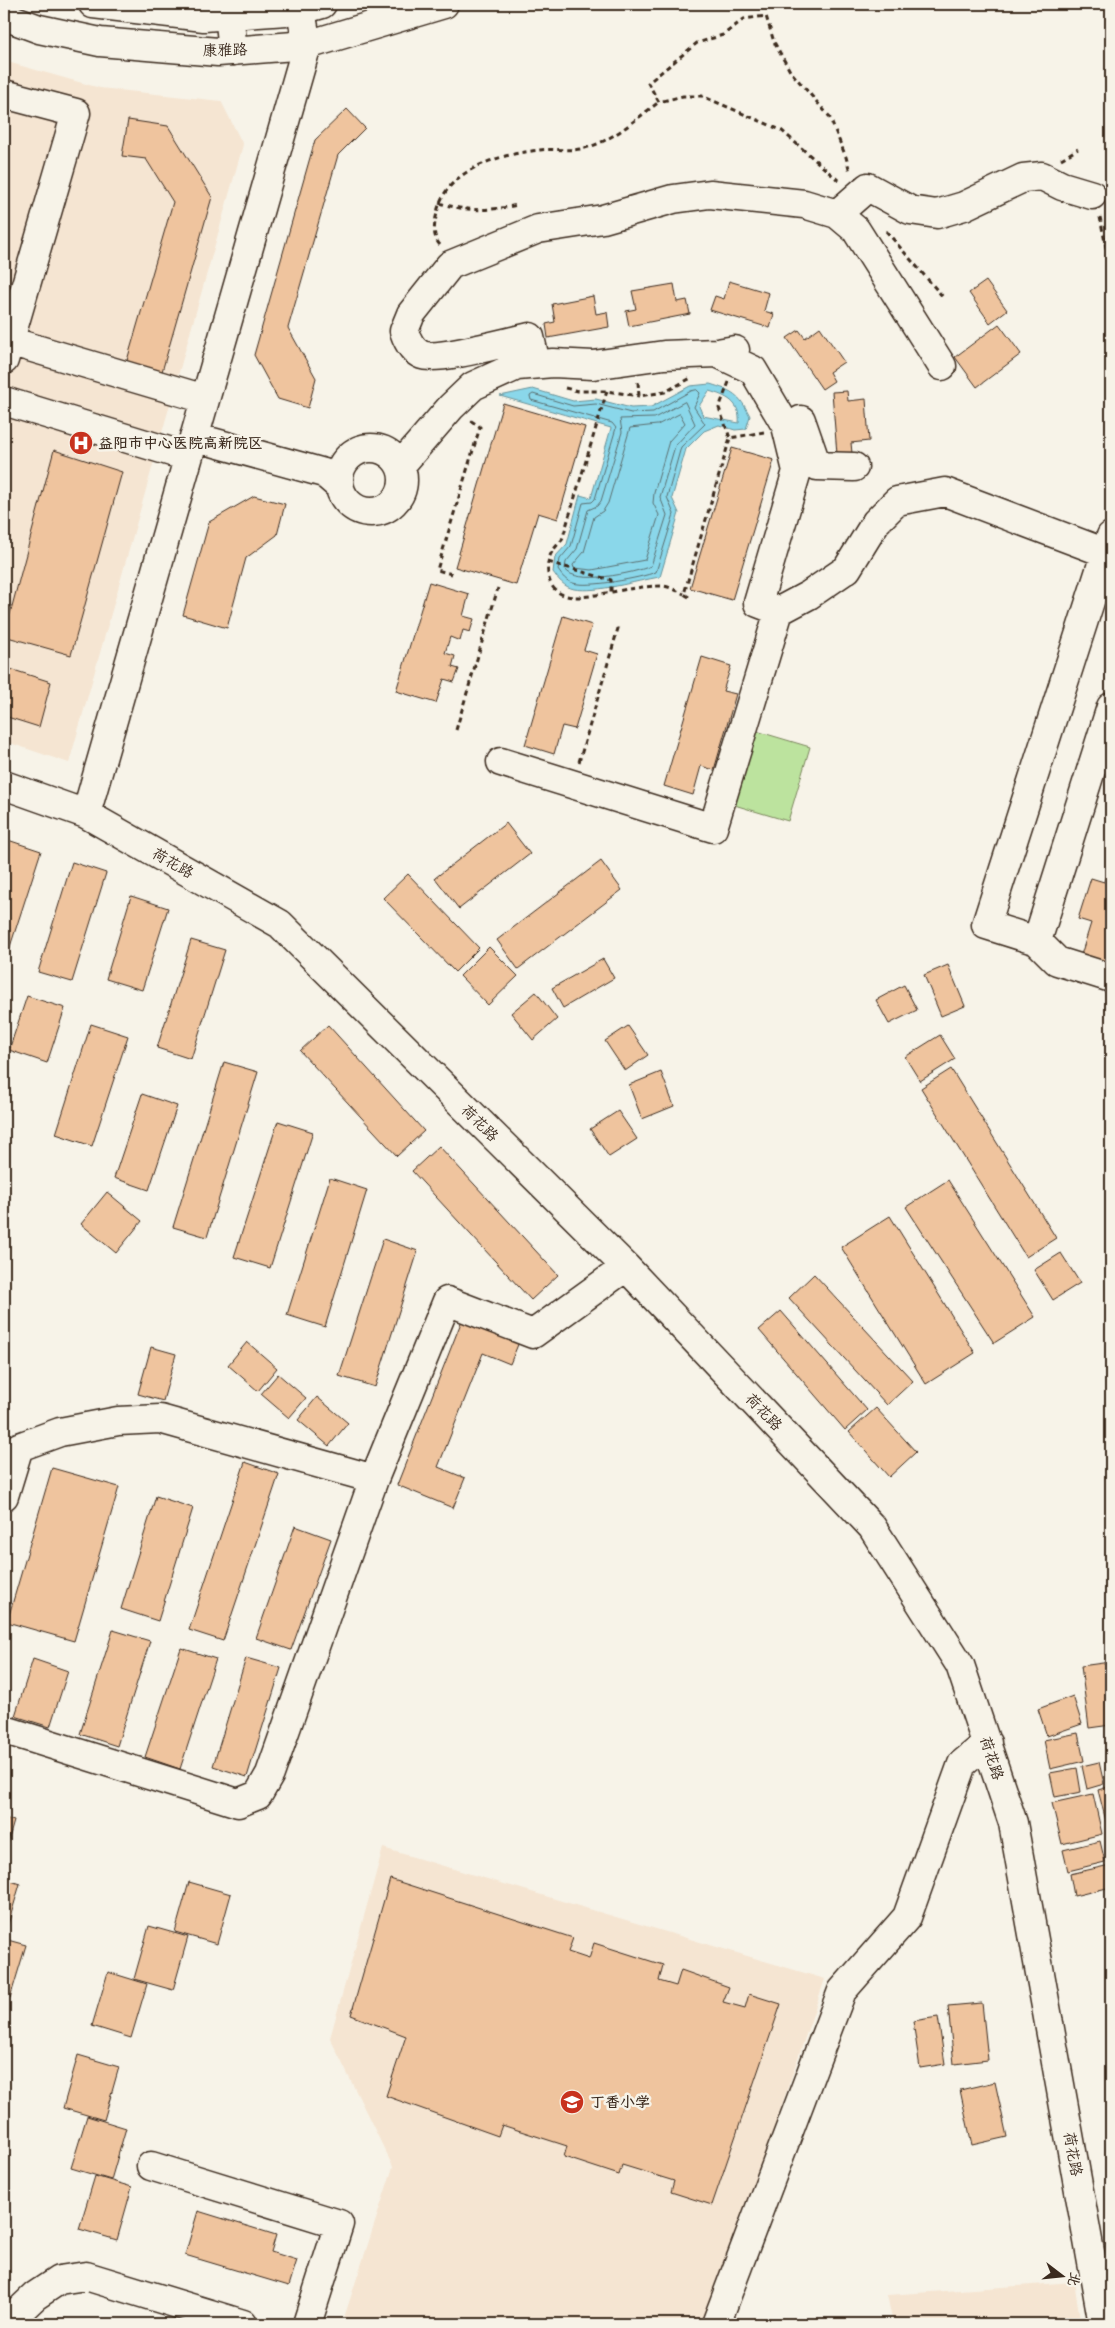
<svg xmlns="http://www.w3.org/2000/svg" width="1115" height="2328" font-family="Mali,'LXGW WenKai TC',sans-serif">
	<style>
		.built { fill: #f5e5d2 }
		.green { fill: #bce39e; stroke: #7c865e }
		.water { fill: #8ad7ea; stroke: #6a9298; fill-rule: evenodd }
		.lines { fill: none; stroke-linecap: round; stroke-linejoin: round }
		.shore { stroke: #5b6f70; stroke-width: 1 }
		.building { fill: #efc49e; stroke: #3b2a1e }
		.minor-casing { stroke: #3b2a1e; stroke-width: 31 }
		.major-casing { stroke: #3b2a1e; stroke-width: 31 }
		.path { stroke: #3b2a1e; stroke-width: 3; stroke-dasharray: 5 4; stroke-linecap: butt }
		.minor { stroke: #f7f3e8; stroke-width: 28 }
		.major { stroke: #f7f3e8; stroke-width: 28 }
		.labels { text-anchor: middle; stroke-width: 5; stroke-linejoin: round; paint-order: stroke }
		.street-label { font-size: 15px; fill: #3b2a1e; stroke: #f7f3e8 }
		.poi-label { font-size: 15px; font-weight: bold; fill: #3b2a1e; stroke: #f7f3e8; text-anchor: start }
	</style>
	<rect width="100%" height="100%" fill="#f7f3e8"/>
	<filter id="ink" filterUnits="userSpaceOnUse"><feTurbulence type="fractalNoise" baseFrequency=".02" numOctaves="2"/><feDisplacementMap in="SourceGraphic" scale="10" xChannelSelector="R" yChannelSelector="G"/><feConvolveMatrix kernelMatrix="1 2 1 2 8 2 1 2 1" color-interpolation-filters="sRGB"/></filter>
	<g filter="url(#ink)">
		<path class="built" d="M 4,61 L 100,88 L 221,101 L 243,145 L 69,763 L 4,741 Z
			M 383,1848 L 825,1979 L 707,2324 L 342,2324 L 393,2167 L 330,2038 Z
			M 1074,2282 L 1081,2324 L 893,2324 L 887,2295 Z"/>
		<path class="green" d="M 753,730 L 810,747 L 788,821 L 731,804 Z"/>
		<path class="water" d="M 710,384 C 733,391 739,394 750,416 L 746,429 L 735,430 L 719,425 L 704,431 L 686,449 L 672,498 L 679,513 L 660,577 C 635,581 598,593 574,589 C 564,587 558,579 553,572 L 555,557 L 567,544 L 580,495 L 591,498 L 611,428 L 500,396 L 533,389 L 573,401 L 596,399 L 631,408 L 651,407 L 690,386 ZM 709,391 C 726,396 741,402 739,423 L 703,416 L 699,406 Z"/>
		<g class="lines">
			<path class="shore" d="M 697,390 L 700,393 L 694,407 L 705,424 L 681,447 L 667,497 L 674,514 L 656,572 C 641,578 588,588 573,583 C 566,581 562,576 558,570 L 560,559 L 571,546 L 583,503 L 592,502 L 595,499 L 616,428 L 612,423 L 531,400 L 530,396 L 533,394 L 573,406 L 596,404 L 631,413 L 653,412 L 691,391 Z
				M 685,402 L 695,424 L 675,446 L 660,497 L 667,515 L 651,566 C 635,573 575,586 565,569 L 566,562 L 577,549 L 588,510 L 597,506 L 601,501 L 622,432 L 620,419 L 654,418 Z
				M 680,414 L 685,423 L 669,441 L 654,493 L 653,503 L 659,515 L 645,560 L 592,570 L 574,568 L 573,565 L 584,552 L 594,517 L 603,511 L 608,503 L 630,428 L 657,425 Z"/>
		</g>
		<path class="building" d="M 347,109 L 365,128 L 338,155 L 288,328 L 316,378 L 308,408 L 278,399 L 254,355 L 315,140 Z
			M 128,120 L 168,126 L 212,197 L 161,375 L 126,364 L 173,202 L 146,159 L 122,156 Z
			M 729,281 L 769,293 L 764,311 L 774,314 L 770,328 L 710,310 L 715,296 L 724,299 Z
			M 986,281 L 1007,310 L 990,323 L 969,293 Z
			M 674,284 L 677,302 L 687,300 L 690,314 L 629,326 L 626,311 L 636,309 L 632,291 Z
			M 593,296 L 596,314 L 607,312 L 609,327 L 548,338 L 546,324 L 555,322 L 552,304 Z
			M 999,324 L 1021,354 L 977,387 L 955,357 Z
			M 820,327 L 844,362 L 829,372 L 834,381 L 822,389 L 787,338 L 799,330 L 805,338 Z
			M 847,391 L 848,401 L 866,399 L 869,441 L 851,443 L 852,453 L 837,454 L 832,392 Z
			M 503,403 L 585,427 L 558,519 L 538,513 L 516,585 L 455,567 Z
			M 732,448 L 774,460 L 732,600 L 690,588 Z
			M 54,450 L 122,472 L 71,655 L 4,636 Z
			M 254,496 L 285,504 L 277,535 L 246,558 L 227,628 L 183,615 L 209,522 Z
			M 429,582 L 469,594 L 463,616 L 474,619 L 470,632 L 463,630 L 460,641 L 450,637 L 445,653 L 455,656 L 452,667 L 459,669 L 454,682 L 444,679 L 436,703 L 396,691 Z
			M 563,616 L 592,625 L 584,650 L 597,654 L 575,729 L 562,726 L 554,754 L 525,745 Z
			M 702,657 L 731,666 L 723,691 L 736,694 L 714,770 L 701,766 L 693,795 L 664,786 Z
			M 4,667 L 51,682 L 39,727 L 4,716 Z
			M 506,823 L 530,854 L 459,909 L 435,878 Z
			M 5,839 L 41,851 L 7,956 L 4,955 Z
			M 1111,858 L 1111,964 L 1081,955 L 1091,923 L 1078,919 L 1091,878 L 1104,882 Z
			M 601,861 L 622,890 L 518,969 L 497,940 Z
			M 72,862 L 106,873 L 72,982 L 38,972 Z
			M 408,874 L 479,948 L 455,972 L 383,898 Z
			M 131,896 L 168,908 L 142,990 L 106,979 Z
			M 191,940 L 225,950 L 191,1059 L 157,1048 Z
			M 489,947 L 518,976 L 488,1005 L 460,976 Z
			M 603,959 L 614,978 L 563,1008 L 552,988 Z
			M 948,965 L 965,1006 L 941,1016 L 924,975 Z
			M 904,985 L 917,1010 L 889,1024 L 876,1000 Z
			M 536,992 L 557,1019 L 533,1040 L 511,1013 Z
			M 27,996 L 65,1008 L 47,1063 L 9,1050 Z
			M 91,1024 L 128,1036 L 92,1146 L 56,1134 Z
			M 328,1025 L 424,1131 L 397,1156 L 300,1051 Z
			M 628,1026 L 648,1055 L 625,1071 L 605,1041 Z
			M 940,1035 L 955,1059 L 920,1081 L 905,1057 Z
			M 224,1062 L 258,1072 L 207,1237 L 173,1227 Z
			M 951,1069 L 1056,1238 L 1026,1257 L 921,1088 Z
			M 661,1072 L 674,1106 L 642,1119 L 629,1085 Z
			M 142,1094 L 177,1106 L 149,1190 L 114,1178 Z
			M 618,1111 L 637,1139 L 609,1157 L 590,1129 Z
			M 278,1121 L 313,1132 L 270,1268 L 234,1257 Z
			M 439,1146 L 558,1275 L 531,1300 L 412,1171 Z
			M 330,1178 L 367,1190 L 325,1327 L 287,1315 Z
			M 948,1180 L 1035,1317 L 994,1343 L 906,1207 Z
			M 107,1192 L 142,1221 L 116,1253 L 81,1224 Z
			M 890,1216 L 975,1353 L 926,1384 L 841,1247 Z
			M 383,1239 L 418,1251 L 375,1387 L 339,1376 Z
			M 1061,1253 L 1080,1283 L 1053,1300 L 1034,1270 Z
			M 814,1274 L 913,1381 L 887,1405 L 789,1298 Z
			M 781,1311 L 867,1410 L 845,1430 L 759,1330 Z
			M 462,1320 L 519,1342 L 510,1364 L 483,1353 L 438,1467 L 465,1478 L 453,1508 L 397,1485 Z
			M 247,1342 L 277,1368 L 258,1391 L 228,1365 Z
			M 151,1347 L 176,1354 L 163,1401 L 138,1394 Z
			M 278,1374 L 306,1398 L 289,1418 L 261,1394 Z
			M 317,1397 L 348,1423 L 329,1446 L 298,1420 Z
			M 876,1408 L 916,1452 L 889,1477 L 849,1432 Z
			M 245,1462 L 279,1474 L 223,1641 L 189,1630 Z
			M 52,1468 L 119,1487 L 74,1641 L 7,1622 Z
			M 156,1496 L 193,1508 L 158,1621 L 121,1609 Z
			M 295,1526 L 331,1539 L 291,1650 L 256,1638 Z
			M 113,1630 L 150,1641 L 117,1746 L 80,1734 Z
			M 181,1648 L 216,1659 L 180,1769 L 145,1757 Z
			M 246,1658 L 281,1668 L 247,1777 L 213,1766 Z
			M 33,1659 L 68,1671 L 50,1727 L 15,1716 Z
			M 1110,1662 L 1111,1725 L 1089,1728 L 1081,1666 Z
			M 1073,1696 L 1082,1724 L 1047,1736 L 1038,1709 Z
			M 1078,1733 L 1084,1761 L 1050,1769 L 1044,1740 Z
			M 1099,1762 L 1104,1784 L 1087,1789 L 1082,1766 Z
			M 1077,1768 L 1081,1792 L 1055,1797 L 1050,1773 Z
			M 1111,1786 L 1111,1833 L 1109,1833 L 1098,1790 Z
			M 1093,1794 L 1102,1834 L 1062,1844 L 1052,1803 Z
			M 4,1818 L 14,1821 L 4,1856 Z
			M 1100,1841 L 1105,1862 L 1068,1871 L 1063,1850 Z
			M 1110,1865 L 1111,1887 L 1074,1896 L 1070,1874 Z
			M 4,1879 L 20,1884 L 4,1938 Z
			M 390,1879 L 573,1938 L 568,1952 L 589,1959 L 594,1943 L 663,1965 L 659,1981 L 676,1986 L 681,1970 L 729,1987 L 723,2002 L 745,2008 L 749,1994 L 781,2004 L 712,2205 L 671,2192 L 674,2181 L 622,2165 L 619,2175 L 564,2157 L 567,2146 L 502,2125 L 498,2136 L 386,2096 L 406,2036 L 351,2015 Z
			M 189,1882 L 231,1894 L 217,1944 L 175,1932 Z
			M 149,1926 L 188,1937 L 173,1990 L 134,1979 Z
			M 4,1939 L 26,1945 L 10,1998 L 4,1997 Z
			M 108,1972 L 147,1984 L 131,2038 L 92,2026 Z
			M 982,2003 L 988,2060 L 954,2064 L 948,2006 Z
			M 938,2017 L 945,2064 L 920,2068 L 913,2021 Z
			M 78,2055 L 119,2067 L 104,2120 L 63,2108 Z
			M 995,2082 L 1007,2137 L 972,2145 L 960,2090 Z
			M 87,2116 L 126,2128 L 111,2180 L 71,2168 Z
			M 95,2176 L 132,2187 L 117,2240 L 79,2229 Z
			M 198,2211 L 276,2235 L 271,2252 L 297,2260 L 289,2286 L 185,2255 Z"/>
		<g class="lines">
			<g class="minor-casing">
				<path id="minor" d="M 228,4 L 233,51
					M 4,94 L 76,113 L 4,360
					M 837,214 L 868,187 L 910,210 L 937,214 L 964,206 L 1023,178 L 1042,176 L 1062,186 L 1092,195
					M 9,341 L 205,399
					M 536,364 L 530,337 C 510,341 438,361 422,355 C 412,351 407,340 404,331 L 411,314 L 450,265 L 538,229 L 603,219 L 673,199 L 710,194 L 804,204 L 837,214 L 856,230 L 942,366
					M 4,401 L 188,457
					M 801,420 L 817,466 L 854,467
					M 194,437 L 324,473 L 339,486
					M339 480a32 32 0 1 1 64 0a32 32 0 1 1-64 0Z
					M 400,466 L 451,407 L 473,386 L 517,366 L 553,363 L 593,365 L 664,355 L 717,353 L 735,350
					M 1111,536 L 986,925 L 1037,941 L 1057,961 L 1111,978
					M 779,611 L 809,595 L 847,569 L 876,522 L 897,501 L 945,492 L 1106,553
					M 501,762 L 713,828 L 779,611 L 758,603 L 797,471 L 786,426 L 753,370 L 717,353
					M 4,785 L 86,814 L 280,924 L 626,1267 L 872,1527 L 960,1665 L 1013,1823 L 1103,2324
					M 86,814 L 307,45 L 301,10
					M 1037,941 L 1111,707
					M 4,1496 L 19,1447 L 60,1432 L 118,1421 L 160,1419 L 374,1479 L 447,1301 L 533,1334 L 626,1267
					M 5,1730 L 238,1803 L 258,1795 L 270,1774 L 374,1479
					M 151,2166 L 339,2224 L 307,2324
					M 4,2318 L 15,2315 L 35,2296 L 59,2280 L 86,2276 L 243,2324
					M 716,2324 L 842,1991 L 907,1917 L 962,1764 L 987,1743"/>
			</g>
			<g class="major-casing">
				<path id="major" d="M 93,4 L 204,17 L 301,10 L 322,4
					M 4,16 L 39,29 L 100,42 L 218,52 L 307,45 L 444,4"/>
			</g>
			<path class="path" d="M 1061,159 L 1078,149
				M 839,181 L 781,130 L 702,96 L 683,96 L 659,102 L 648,83 L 697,43 L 723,35 L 744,19 L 766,16 L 774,42 L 790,71 L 829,116 L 846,157 L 850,172
				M 439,203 C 469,212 487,211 518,205
				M 1100,217 L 1107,252 L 1111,259
				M 886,231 L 943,297
				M 440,245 C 432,236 434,225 437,213 C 445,169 501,154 540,150 C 554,148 571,152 585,148 C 613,141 637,118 659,102
				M 638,382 L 639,396 L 665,392 L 691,378
				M 729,382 L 719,408 L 730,438
				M 565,388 L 578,391 L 607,391 L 639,396
				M 607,391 L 562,540 C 552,550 546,558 548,574 C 553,607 589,596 612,592 C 627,589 646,586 662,586 C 669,586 677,591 684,594
				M 548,562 L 611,580 L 611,592
				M 452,574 L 437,570 L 480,427 L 470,420
				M 689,597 L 684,594 L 730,438 L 764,432
				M 456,730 L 498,588
				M 579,762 L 619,625"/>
			<use href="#minor" class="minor"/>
			<use href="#major" class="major"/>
		</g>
	</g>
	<defs>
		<g id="hospital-disc" transform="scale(1.25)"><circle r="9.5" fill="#c8321e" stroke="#f7f3e8"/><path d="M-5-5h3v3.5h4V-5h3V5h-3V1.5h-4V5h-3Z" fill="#fff"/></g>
		<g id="school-disc" transform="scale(1.25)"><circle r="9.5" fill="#c8321e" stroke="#f7f3e8"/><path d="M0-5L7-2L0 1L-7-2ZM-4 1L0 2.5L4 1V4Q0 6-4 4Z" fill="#fff"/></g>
	</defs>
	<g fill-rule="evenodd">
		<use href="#hospital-disc" x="81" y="443"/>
		<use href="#school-disc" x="572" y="2102"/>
	</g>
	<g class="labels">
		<g class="street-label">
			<text transform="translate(225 50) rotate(-1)" y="5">康雅路</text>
			<text transform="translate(173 863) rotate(30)" y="5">荷花路</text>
			<text transform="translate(480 1123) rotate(45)" y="5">荷花路</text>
			<text transform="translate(764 1412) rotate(46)" y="5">荷花路</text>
			<text transform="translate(992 1758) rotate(72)" y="5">荷花路</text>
			<text transform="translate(1073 2154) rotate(80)" y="5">荷花路</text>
		</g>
		<g class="poi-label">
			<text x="98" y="448">益阳市中心医院高新院区</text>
			<text x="590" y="2107">丁香小学</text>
		</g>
	</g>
	<rect width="1115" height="2328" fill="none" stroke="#f7f3e8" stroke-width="20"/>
	<rect x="10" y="10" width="1095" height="2308" fill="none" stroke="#3b2a1e" stroke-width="2" filter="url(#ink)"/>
	<g transform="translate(1062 2276) rotate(106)" stroke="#f7f3e8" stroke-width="4" paint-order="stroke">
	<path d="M0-4L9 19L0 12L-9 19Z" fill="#3b2a1e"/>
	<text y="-8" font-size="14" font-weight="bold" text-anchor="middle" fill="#3b2a1e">北</text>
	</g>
</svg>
